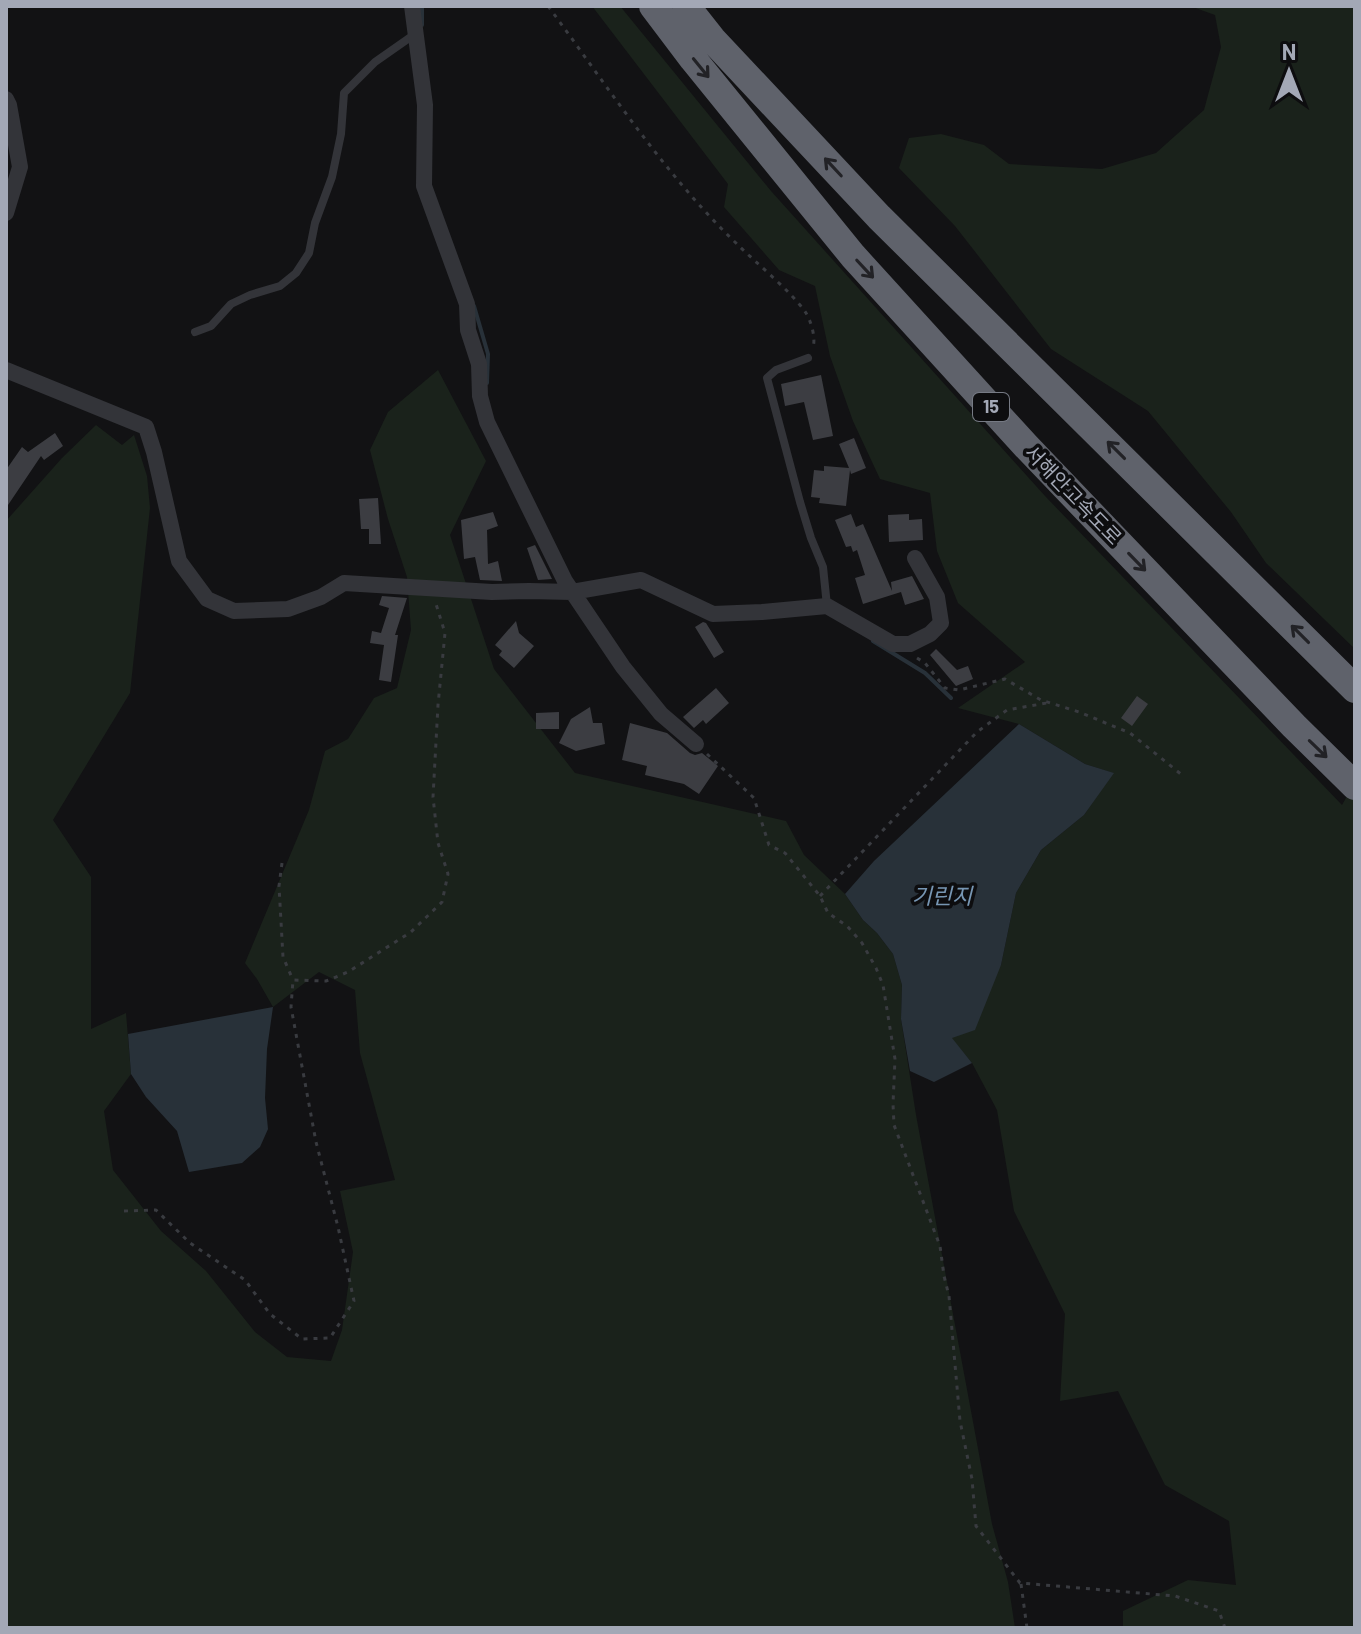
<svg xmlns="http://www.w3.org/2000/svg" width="1361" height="1634" font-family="Barlow,'Noto Sans KR',sans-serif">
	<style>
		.green { fill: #1a221b }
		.water { fill: #283139 }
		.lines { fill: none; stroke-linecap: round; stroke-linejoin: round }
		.stream { stroke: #283139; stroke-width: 4 }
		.building { fill: #3c3d42 }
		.path { stroke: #393b40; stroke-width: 3; stroke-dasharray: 4 6; stroke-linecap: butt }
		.service { stroke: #333439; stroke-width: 8 }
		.minor { stroke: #333439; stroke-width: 16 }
		.motorway { stroke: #5f626b; stroke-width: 28 }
		.oneway { stroke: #222226 }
		.labels { text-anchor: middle; stroke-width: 7; stroke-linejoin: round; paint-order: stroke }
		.shield { fill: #0d0d0f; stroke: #767a84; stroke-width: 2 }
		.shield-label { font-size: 18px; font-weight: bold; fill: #a3a8b6 }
		.street-label { font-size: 20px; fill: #a3a8b6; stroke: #0d0d0f }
		.water-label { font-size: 22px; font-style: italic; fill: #7796b3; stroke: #0d0d0f }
	</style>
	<rect width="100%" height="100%" fill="#121214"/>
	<path class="green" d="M 592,6 L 620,6 L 771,191 L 1045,496 L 1342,805 L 1355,782 L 1355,1628 L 1123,1628 L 1123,1611 L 1188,1580 L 1236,1585 L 1229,1521 L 1165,1485 L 1118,1391 L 1060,1401 L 1065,1314 L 1014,1211 L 997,1110 L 972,1063 L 951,1038 L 1001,965 L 1016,893 L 1041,850 L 1084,815 L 1113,773 L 1085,764 L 1019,724 L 958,708 L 1025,662 L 958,603 L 937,551 L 930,493 L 880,479 L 853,421 L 830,356 L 815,286 L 779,270 L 724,207 L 728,184 Z
		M 1190,6 L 1355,6 L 1355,649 L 1266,563 L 1231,512 L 1148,411 L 1051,349 L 955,226 L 899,168 L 909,138 L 941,134 L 984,145 L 1009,164 L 1102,169 L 1156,153 L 1204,110 L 1221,47 L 1215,15 Z
		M 438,370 L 486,461 L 450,535 L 494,669 L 575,773 L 786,821 L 804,855 L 845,894 L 863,920 L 877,933 L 893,954 L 902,985 L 901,1019 L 916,1115 L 992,1524 L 1008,1582 L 1015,1628 L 6,1628 L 6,521 L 62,458 L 96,425 L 122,445 L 134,435 L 147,476 L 150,508 L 130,693 L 53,820 L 91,877 L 91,1029 L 126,1013 L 131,1074 L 104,1111 L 113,1170 L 161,1231 L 206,1271 L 255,1332 L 287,1357 L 331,1361 L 342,1330 L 353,1252 L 340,1191 L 395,1180 L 360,1053 L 355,990 L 319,972 L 273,1007 L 257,979 L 245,963 L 309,810 L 325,751 L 348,739 L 374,698 L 397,688 L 411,630 L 407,577 L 388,519 L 370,450 L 388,412 Z"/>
	<path class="water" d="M 1019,724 L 1085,764 L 1114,773 L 1084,815 L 1041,850 L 1016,893 L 1001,965 L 975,1030 L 952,1038 L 972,1063 L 934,1082 L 910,1071 L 901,1019 L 902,985 L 893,954 L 877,933 L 863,920 L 845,894 L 874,861 Z
		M 273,1007 L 267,1049 L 265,1098 L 268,1129 L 260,1147 L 242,1163 L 189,1172 L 177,1131 L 146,1097 L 131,1074 L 128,1034 Z"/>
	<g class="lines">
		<path class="stream" d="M 422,6 L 422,25
			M 474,306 L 488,354 L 487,383
			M 873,641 L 925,673 L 951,698"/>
	</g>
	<path class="building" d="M 821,375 L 833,436 L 813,440 L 804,402 L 785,406 L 781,384 Z
		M 55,433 L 63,446 L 44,460 L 41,456 L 6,508 L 6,470 L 22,447 L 28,452 Z
		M 854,438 L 866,468 L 851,474 L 850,470 L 846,506 L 819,503 L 820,498 L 811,497 L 814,470 L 824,471 L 824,466 L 849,468 L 839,444 Z
		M 378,498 L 381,544 L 369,544 L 369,529 L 361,529 L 359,499 Z
		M 493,512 L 498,526 L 487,530 L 488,564 L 498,561 L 502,581 L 480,580 L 475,557 L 464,559 L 461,520 Z
		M 851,514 L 856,527 L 863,524 L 892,591 L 891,582 L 912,576 L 924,599 L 905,605 L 901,592 L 863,604 L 855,578 L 865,575 L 857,550 L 853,552 L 851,546 L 846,547 L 835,520 Z
		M 909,514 L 909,520 L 922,519 L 923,540 L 889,542 L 888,515 Z
		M 535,545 L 552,579 L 538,580 L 527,548 Z
		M 382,596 L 407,598 L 395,635 L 398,635 L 391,682 L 379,680 L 384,645 L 370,643 L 372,631 L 381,633 L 389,608 L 379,605 Z
		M 516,621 L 519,633 L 534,646 L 514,668 L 499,655 L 502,651 L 495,645 Z
		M 703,622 L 706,623 L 724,652 L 714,658 L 695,627 Z
		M 936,649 L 957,670 L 968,666 L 973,679 L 956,686 L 930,655 Z
		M 716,688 L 729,703 L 706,724 L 703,720 L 694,728 L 683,717 Z
		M 1137,696 L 1148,704 L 1132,726 L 1121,718 Z
		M 590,707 L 593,723 L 602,723 L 605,744 L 576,751 L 559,743 L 571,719 Z
		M 559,712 L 559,729 L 536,729 L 536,713 Z
		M 630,723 L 667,733 L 690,753 L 695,755 L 702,753 L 718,766 L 699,794 L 684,784 L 645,775 L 647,766 L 622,760 Z"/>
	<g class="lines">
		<path class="path" d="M 548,6 C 608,87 664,174 737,244 C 757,264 791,291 806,313 C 811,321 816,338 813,347
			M 1010,6 L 1011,6
			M 917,658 L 925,663 L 945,688 L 959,690 L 1005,679 L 1041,700 L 1079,712 L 1130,733 L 1182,775
			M 707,754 L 754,798 L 769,845 L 785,853 L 820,896 L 828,913 L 847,926 L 862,943 L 876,968 L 883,985 L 895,1059 L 893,1104 L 894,1125 L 940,1246 L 944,1276 L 949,1296 L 960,1421 L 972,1479 L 976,1526 L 1020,1583 L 1175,1596 L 1219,1611 L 1225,1628
			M 282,863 L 279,886 L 283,957 L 293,980
			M 820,896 L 977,732 L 1007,710 L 1047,703
			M 124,1211 L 156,1210 L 190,1243 L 245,1280 L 270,1314 L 302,1339 L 330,1338 L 354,1301 L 338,1227 L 316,1142 L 291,1007 L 293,980 L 326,981 L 348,972 L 411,932 L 442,902 L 448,874 L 438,843 L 433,797 L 438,705 L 445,633 L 436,604
			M 1021,1584 L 1027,1628"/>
		<path class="service" d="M 195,332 L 211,326 L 231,304 L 250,295 L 280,286 L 296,273 L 309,253 L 315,223 L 332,177 L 341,134 L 344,93 L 375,62 L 415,34
			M 808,358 L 776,370 L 767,378 L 800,502 L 811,538 L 823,567 L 827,606"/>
		<path class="minor" d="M 412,6 L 425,105 L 424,186 L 467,304 L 468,330 L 479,364 L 480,396 L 487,422 L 565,581 L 623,667 L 661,714 L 696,744
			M 6,99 L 9,105 L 20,167 L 6,213
			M 6,370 L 146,427 L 154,452 L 179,561 L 207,599 L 234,611 L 288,609 L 321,597 L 344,583 L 492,592 L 529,591 L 572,592 L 641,580 L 713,614 L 762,612 L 827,606 L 893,644 L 910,644 L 930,634 L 941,623 L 937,597 L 915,558"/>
		<path class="motorway" d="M 653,6 L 693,59 L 853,256 L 1026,446 L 1294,726 L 1355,786
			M 686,6 L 712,39 L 879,217 L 1355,689"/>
	</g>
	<defs><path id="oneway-shaft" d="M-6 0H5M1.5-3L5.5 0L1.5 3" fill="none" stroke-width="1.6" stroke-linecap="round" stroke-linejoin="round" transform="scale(2)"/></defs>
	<g class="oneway">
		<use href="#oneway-shaft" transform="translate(701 68) rotate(51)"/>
		<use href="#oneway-shaft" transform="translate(833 167) rotate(-133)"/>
		<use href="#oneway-shaft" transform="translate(865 269) rotate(47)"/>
		<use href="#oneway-shaft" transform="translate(1116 450) rotate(-135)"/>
		<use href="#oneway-shaft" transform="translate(1137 562) rotate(46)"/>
		<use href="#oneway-shaft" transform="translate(1300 634) rotate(-135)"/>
		<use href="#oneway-shaft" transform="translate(1318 749) rotate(44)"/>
	</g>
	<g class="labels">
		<rect class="shield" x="973" y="393" width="36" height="28" rx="6"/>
		<g class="shield-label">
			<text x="991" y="413">15</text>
		</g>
		<g class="street-label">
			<text transform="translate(1073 495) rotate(46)" y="7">서해안고속도로</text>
		</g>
		<g class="water-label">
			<text x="942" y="904">기린지</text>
		</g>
	</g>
	<rect width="1361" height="1634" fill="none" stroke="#a3a8b6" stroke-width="16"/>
	<g transform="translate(1289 72)" stroke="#0d0d0f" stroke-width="6" paint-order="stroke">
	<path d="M0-6L14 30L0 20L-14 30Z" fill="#a3a8b6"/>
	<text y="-12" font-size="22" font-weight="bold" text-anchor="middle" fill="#a3a8b6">N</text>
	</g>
</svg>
